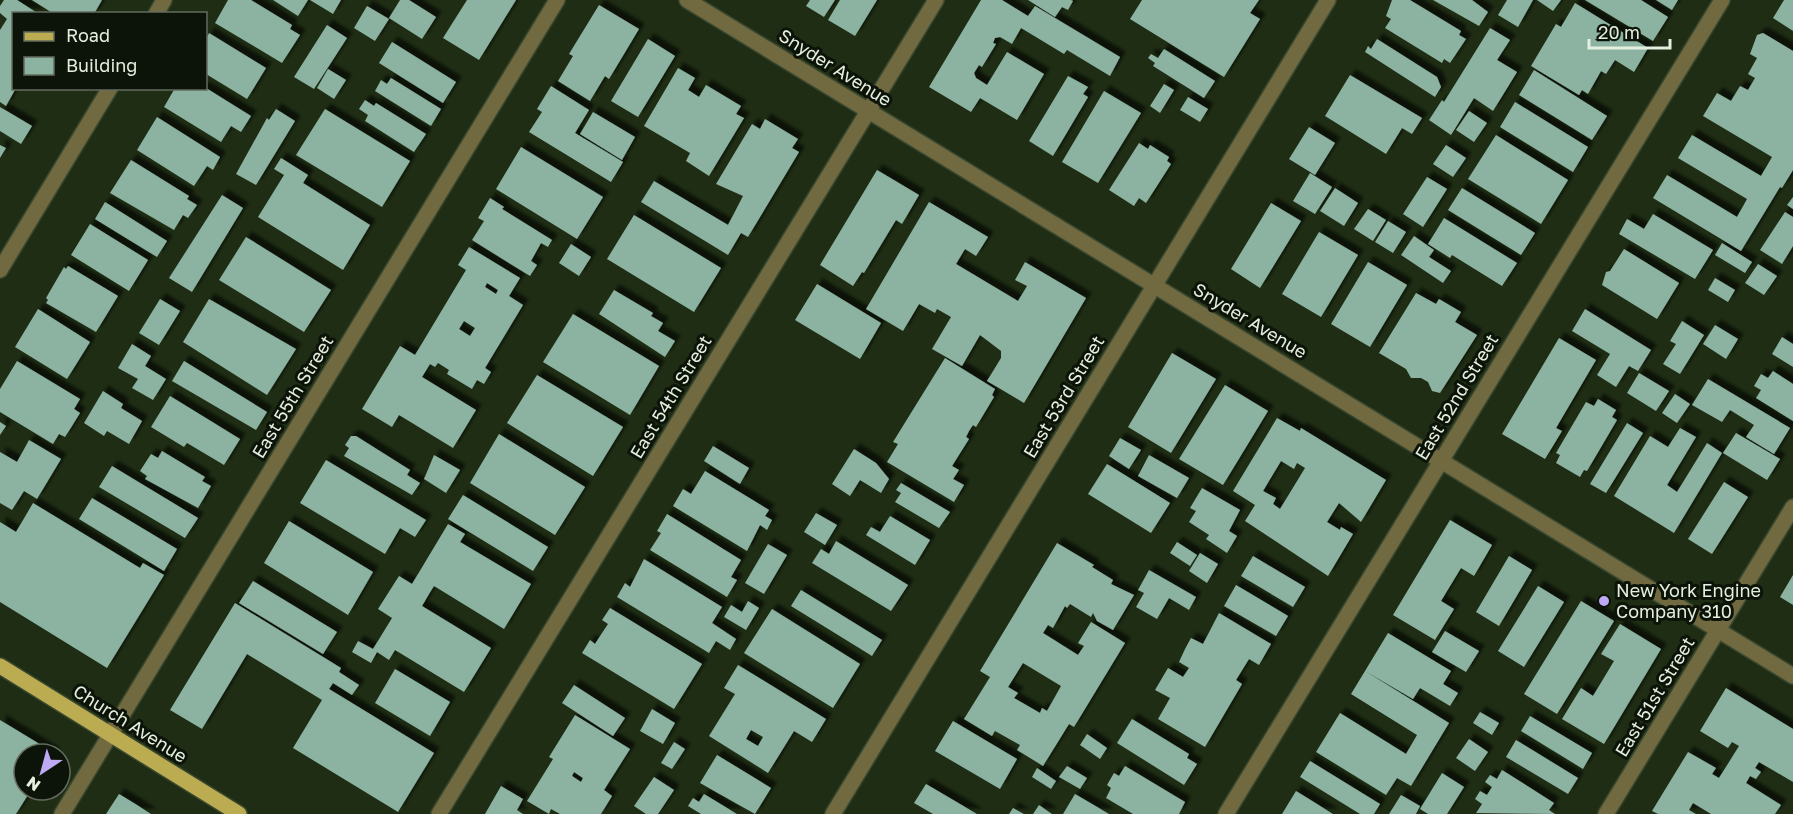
<svg xmlns="http://www.w3.org/2000/svg" width="1793" height="814" font-family="'Golos Text',sans-serif">
	<style>
		.building { fill: #8cb2a1; fill-rule: evenodd; filter: url(#shadow) }
		.lines { fill: none; stroke-linecap: round; stroke-linejoin: round }
		.minor-casing { stroke: #3a4830; stroke-width: 18 }
		.major-casing { stroke: #3a4830; stroke-width: 18 }
		.minor { stroke: #716a41; stroke-width: 15 }
		.major { stroke: #bbac51; stroke-width: 15 }
		.poi-dot { fill: #bea9f4; stroke: #0c1308; stroke-width: 2 }
		.labels { text-anchor: middle; stroke-width: 6; stroke-linejoin: round; paint-order: stroke }
		.street-label { font-size: 18px; fill: #e5efdf; stroke: #0c1308 }
		.poi-label { font-size: 18px; fill: #e5efdf; stroke: #0c1308; text-anchor: start }
	</style>
	<defs>
		<filter id="shadow"><feDropShadow dx="5.5" dy="-5.5" stdDeviation="1.5" flood-color="#0009"/></filter>
	</defs>
	<rect width="100%" height="100%" fill="#1e2d13"/>
	<path class="building" d="M 4,0 L 17,0 L 39,14 L 14,14 L 14,88 L 16,88 L 6,106 L 0,102 L 0,30 L 7,19 L 0,13 L 0,6 Z
		M 32,0 L 102,0 L 94,14 L 54,14 Z
		M 228,0 L 251,0 L 292,25 L 290,29 L 300,35 L 282,63 L 215,23 Z
		M 273,0 L 308,0 L 298,16 Z
		M 310,0 L 341,0 L 333,14 Z
		M 400,0 L 409,0 L 436,17 L 422,39 L 389,18 Z
		M 467,0 L 516,0 L 479,60 L 443,38 Z
		M 810,0 L 835,0 L 824,17 L 806,6 Z
		M 840,0 L 877,0 L 855,36 L 828,20 Z
		M 981,0 L 1002,0 L 1028,16 L 1035,6 L 1120,57 L 1110,76 L 1067,50 L 1064,54 L 1021,28 L 1012,44 L 1000,37 L 995,38 L 993,43 L 996,44 L 982,67 L 979,65 L 974,73 L 976,78 L 987,85 L 1007,52 L 1044,74 L 1017,120 L 980,98 L 971,112 L 929,87 Z
		M 1028,0 L 1071,0 L 1073,1 L 1068,10 L 1062,7 L 1055,17 Z
		M 1142,0 L 1259,0 L 1250,13 L 1260,19 L 1224,77 L 1130,19 Z
		M 1392,0 L 1410,0 L 1461,31 L 1459,35 L 1466,39 L 1450,63 L 1444,59 L 1442,63 L 1385,28 L 1391,19 L 1386,16 Z
		M 1433,0 L 1472,0 L 1488,12 L 1479,26 Z
		M 1507,0 L 1533,0 L 1518,27 L 1498,15 Z
		M 1537,0 L 1561,0 L 1553,11 Z
		M 1585,0 L 1641,0 L 1668,17 L 1653,41 Z
		M 1656,0 L 1678,0 L 1672,10 Z
		M 1784,0 L 1793,0 L 1793,31 L 1773,18 Z
		M 1575,3 L 1648,48 L 1634,72 L 1615,60 L 1606,74 L 1601,71 L 1588,94 L 1582,90 L 1579,95 L 1531,66 L 1556,24 L 1561,27 Z
		M 599,5 L 639,29 L 609,79 L 605,76 L 590,101 L 558,81 L 573,56 L 569,54 Z
		M 367,6 L 389,19 L 375,41 L 354,28 Z
		M 327,25 L 347,38 L 314,89 L 294,77 Z
		M 1490,28 L 1510,40 L 1497,60 L 1517,72 L 1493,111 L 1474,98 L 1451,135 L 1429,120 L 1442,100 L 1444,102 Z
		M 209,33 L 266,68 L 247,99 L 206,74 L 206,39 Z
		M 1763,33 L 1793,51 L 1793,170 L 1782,188 L 1780,187 L 1741,251 L 1653,198 L 1667,175 L 1737,217 L 1747,199 L 1678,158 L 1692,135 L 1761,176 L 1772,157 L 1703,116 L 1717,93 L 1731,101 L 1740,86 L 1748,90 L 1755,78 L 1748,74 L 1757,58 L 1750,54 L 1757,35 Z
		M 648,39 L 675,56 L 638,117 L 611,101 Z
		M 1377,39 L 1437,77 L 1441,87 L 1435,97 L 1365,52 L 1368,46 L 1371,49 Z
		M 392,42 L 456,82 L 443,103 L 379,63 Z
		M 1164,49 L 1215,81 L 1204,98 L 1153,66 L 1155,63 L 1148,58 L 1151,54 L 1158,58 Z
		M 678,68 L 695,78 L 688,90 L 699,97 L 706,85 L 741,106 L 736,114 L 744,118 L 709,176 L 686,161 L 690,153 L 644,126 Z
		M 328,69 L 346,80 L 334,99 L 317,88 Z
		M 1534,70 L 1607,116 L 1592,140 L 1519,95 Z
		M 1350,75 L 1422,118 L 1412,134 L 1402,128 L 1386,154 L 1325,116 Z
		M 1068,76 L 1088,87 L 1083,94 L 1088,97 L 1053,156 L 1029,141 Z
		M 391,78 L 441,109 L 431,126 L 375,91 L 381,80 L 387,84 Z
		M 1164,84 L 1174,90 L 1160,113 L 1150,106 Z
		M 551,86 L 589,110 L 575,133 L 623,162 L 611,182 L 529,132 L 542,112 L 537,109 Z
		M 175,88 L 206,88 L 251,116 L 241,132 L 231,126 L 221,142 L 164,107 Z
		M 1104,91 L 1141,113 L 1098,183 L 1062,162 Z
		M 1188,97 L 1208,109 L 1200,122 L 1180,110 Z
		M 365,100 L 374,106 L 376,103 L 426,134 L 414,152 L 365,121 L 368,115 L 359,109 Z
		M 1515,102 L 1588,147 L 1573,172 L 1500,127 Z
		M 0,107 L 32,126 L 21,144 L 0,131 Z
		M 276,109 L 295,121 L 256,185 L 236,174 L 267,118 L 269,120 Z
		M 325,109 L 410,161 L 382,207 L 296,155 Z
		M 1469,111 L 1487,123 L 1474,142 L 1456,130 Z
		M 593,112 L 635,137 L 622,160 L 580,134 Z
		M 157,117 L 220,157 L 213,170 L 207,166 L 194,186 L 137,150 Z
		M 765,119 L 798,139 L 792,148 L 799,152 L 748,237 L 741,233 L 728,255 L 641,202 L 654,181 L 728,225 L 743,196 L 716,184 L 752,124 L 760,129 Z
		M 1309,127 L 1335,143 L 1315,175 L 1289,159 Z
		M 1496,135 L 1568,180 L 1541,224 L 1468,179 Z
		M 1139,143 L 1148,149 L 1150,145 L 1169,157 L 1167,161 L 1171,164 L 1146,203 L 1139,198 L 1134,206 L 1109,190 Z
		M 0,145 L 6,148 L 0,158 Z
		M 1446,145 L 1466,158 L 1453,177 L 1433,164 Z
		M 521,147 L 603,197 L 577,239 L 496,189 Z
		M 281,158 L 308,175 L 303,183 L 370,225 L 343,270 L 258,217 L 284,175 L 274,169 Z
		M 131,160 L 189,196 L 187,199 L 197,205 L 188,218 L 183,215 L 174,230 L 110,193 Z
		M 877,170 L 919,195 L 902,224 L 896,220 L 864,273 L 862,272 L 853,286 L 820,265 Z
		M 1310,173 L 1332,187 L 1315,214 L 1293,201 Z
		M 1427,177 L 1447,189 L 1423,227 L 1403,214 Z
		M 1335,188 L 1358,203 L 1344,226 L 1320,211 Z
		M 1462,188 L 1535,233 L 1521,255 L 1448,210 Z
		M 222,195 L 243,208 L 192,292 L 169,278 Z
		M 1793,197 L 1793,209 L 1787,205 Z
		M 490,198 L 504,207 L 502,209 L 552,240 L 548,247 L 541,243 L 531,261 L 537,265 L 530,276 L 472,240 L 484,221 L 478,218 Z
		M 105,202 L 167,241 L 157,257 L 95,219 Z
		M 929,202 L 988,237 L 976,256 L 965,249 L 956,264 L 1018,301 L 1027,286 L 1015,280 L 1025,262 L 1086,298 L 1024,403 L 987,381 L 1001,358 L 1001,351 L 980,335 L 962,366 L 932,349 L 951,317 L 937,309 L 935,313 L 919,304 L 903,331 L 866,309 Z
		M 1271,203 L 1301,221 L 1260,288 L 1231,269 Z
		M 1368,209 L 1386,220 L 1373,241 L 1354,229 Z
		M 1785,212 L 1793,217 L 1793,246 L 1782,264 L 1760,250 Z
		M 1653,214 L 1713,250 L 1695,279 L 1619,234 L 1627,219 L 1644,229 Z
		M 634,215 L 721,268 L 694,312 L 607,259 Z
		M 1444,218 L 1517,263 L 1502,286 L 1452,255 L 1450,258 L 1428,244 Z
		M 1388,221 L 1406,232 L 1393,253 L 1375,242 Z
		M 90,224 L 148,260 L 129,291 L 71,255 Z
		M 1319,232 L 1358,255 L 1321,317 L 1282,294 Z
		M 1414,236 L 1434,250 L 1429,257 L 1451,271 L 1443,283 L 1401,255 Z
		M 246,237 L 331,290 L 304,332 L 219,280 Z
		M 1722,243 L 1752,262 L 1745,273 L 1715,255 Z
		M 571,244 L 591,257 L 579,276 L 559,263 Z
		M 469,247 L 520,278 L 509,296 L 523,305 L 485,368 L 491,372 L 484,384 L 477,380 L 472,389 L 447,374 L 449,370 L 438,363 L 435,367 L 430,364 L 422,377 L 476,410 L 453,448 L 399,415 L 392,427 L 362,409 L 400,346 L 415,355 L 466,270 L 458,265 ZM 487,283 L 498,290 L 496,294 L 485,287 ZM 464,321 L 475,328 L 470,336 L 459,329 Z
		M 1624,249 L 1679,283 L 1657,319 L 1602,285 L 1606,272 L 1610,271 Z
		M 1368,262 L 1407,285 L 1370,347 L 1331,324 Z
		M 1758,264 L 1777,276 L 1764,295 L 1745,283 Z
		M 68,266 L 118,296 L 96,332 L 46,303 L 48,300 L 46,298 L 64,267 L 66,269 Z
		M 1715,278 L 1735,290 L 1728,302 L 1708,290 Z
		M 817,284 L 881,323 L 860,359 L 795,320 Z
		M 614,290 L 653,313 L 651,316 L 663,323 L 658,331 L 675,341 L 665,357 L 599,314 Z
		M 1416,293 L 1436,304 L 1439,299 L 1461,312 L 1455,322 L 1477,335 L 1440,393 L 1432,391 L 1428,382 L 1421,378 L 1411,378 L 1406,369 L 1379,353 Z
		M 160,299 L 180,311 L 159,345 L 139,333 Z
		M 209,299 L 296,349 L 267,395 L 183,342 Z
		M 38,309 L 90,342 L 67,379 L 15,347 Z
		M 1585,309 L 1651,350 L 1638,371 L 1629,366 L 1616,387 L 1597,375 L 1610,354 L 1572,331 Z
		M 573,314 L 659,366 L 630,415 L 543,362 Z
		M 1682,321 L 1704,335 L 1680,374 L 1663,364 L 1676,344 L 1670,341 Z
		M 1715,325 L 1738,339 L 1726,359 L 1703,344 Z
		M 1782,337 L 1793,344 L 1793,367 L 1772,354 Z
		M 1559,338 L 1596,360 L 1556,428 L 1562,431 L 1545,459 L 1502,434 Z
		M 132,344 L 151,356 L 145,366 L 166,379 L 153,400 L 132,388 L 138,379 L 118,368 Z
		M 1172,353 L 1216,379 L 1171,453 L 1128,427 Z
		M 945,358 L 995,389 L 992,395 L 994,397 L 976,427 L 973,425 L 969,431 L 966,437 L 969,439 L 952,466 L 959,470 L 953,479 L 964,485 L 954,502 L 887,462 L 898,444 L 893,442 Z
		M 17,361 L 80,399 L 74,409 L 80,413 L 72,426 L 65,437 L 59,434 L 53,444 L 0,412 L 0,389 Z
		M 184,361 L 267,412 L 256,430 L 172,381 Z
		M 1773,371 L 1793,384 L 1793,421 L 1756,398 L 1761,390 L 1754,386 L 1761,374 L 1768,378 Z
		M 1639,373 L 1669,391 L 1656,411 L 1627,393 Z
		M 537,375 L 623,427 L 593,476 L 507,423 Z
		M 1708,379 L 1790,428 L 1774,454 L 1746,437 L 1754,425 L 1730,410 L 1722,422 L 1692,405 Z
		M 1225,385 L 1268,411 L 1223,485 L 1179,459 Z
		M 103,391 L 123,404 L 121,408 L 142,421 L 129,444 L 107,431 L 104,436 L 84,423 Z
		M 1675,394 L 1690,404 L 1677,423 L 1662,413 Z
		M 170,396 L 240,439 L 224,465 L 187,443 L 184,447 L 151,427 Z
		M 1598,399 L 1616,410 L 1612,417 L 1617,420 L 1587,471 L 1584,470 L 1580,477 L 1556,463 L 1560,455 L 1556,453 L 1586,402 L 1594,406 Z
		M 1277,418 L 1300,431 L 1301,428 L 1386,480 L 1361,522 L 1339,503 L 1327,522 L 1340,530 L 1341,527 L 1353,534 L 1328,576 L 1245,521 L 1255,505 L 1233,491 ZM 1281,461 L 1294,469 L 1297,463 L 1305,468 L 1280,509 L 1273,504 L 1276,498 L 1263,491 Z
		M 0,422 L 6,426 L 0,435 Z
		M 1627,423 L 1643,433 L 1606,493 L 1590,484 Z
		M 1680,428 L 1696,437 L 1667,485 L 1677,492 L 1707,443 L 1722,453 L 1674,533 L 1614,496 L 1650,436 L 1668,447 Z
		M 1736,433 L 1780,459 L 1767,480 L 1723,453 Z
		M 499,434 L 585,487 L 555,535 L 470,483 Z
		M 351,436 L 356,436 L 410,470 L 407,475 L 420,483 L 412,495 L 344,456 L 349,448 L 345,445 Z
		M 1120,438 L 1141,450 L 1129,469 L 1109,456 Z
		M 29,440 L 61,459 L 37,499 L 24,491 L 12,510 L 0,503 L 0,452 L 17,462 Z
		M 713,446 L 749,468 L 740,484 L 704,461 Z
		M 854,449 L 876,463 L 889,479 L 881,493 L 860,480 L 850,496 L 832,484 Z
		M 162,451 L 205,477 L 202,481 L 211,486 L 198,508 L 145,479 L 147,476 L 140,471 L 151,454 L 158,458 Z
		M 434,455 L 460,470 L 446,493 L 424,479 Z
		M 1149,455 L 1189,478 L 1177,498 L 1138,476 Z
		M 326,460 L 426,520 L 415,537 L 400,528 L 385,554 L 300,503 Z
		M 1107,464 L 1170,503 L 1151,533 L 1088,494 Z
		M 112,466 L 198,518 L 185,538 L 99,487 Z
		M 705,471 L 769,510 L 765,516 L 772,520 L 767,530 L 760,525 L 747,551 L 673,506 L 683,489 L 691,494 Z
		M 1724,482 L 1748,497 L 1712,554 L 1688,539 Z
		M 901,483 L 950,512 L 939,528 L 895,502 L 901,493 L 896,490 Z
		M 1202,488 L 1240,510 L 1229,531 L 1237,536 L 1227,553 L 1206,539 L 1209,535 L 1189,522 L 1196,511 L 1190,508 Z
		M 463,495 L 548,547 L 533,571 L 448,519 Z
		M 92,498 L 177,549 L 164,571 L 79,519 Z
		M 33,503 L 140,568 L 143,563 L 164,575 L 107,668 L 0,602 L 0,522 L 16,532 Z
		M 816,513 L 837,525 L 825,545 L 804,532 Z
		M 667,514 L 741,560 L 731,577 L 737,580 L 727,597 L 650,550 L 661,533 L 657,531 Z
		M 890,516 L 930,540 L 915,565 L 866,535 L 871,527 L 880,532 Z
		M 1450,520 L 1492,545 L 1474,576 L 1461,568 L 1441,601 L 1454,609 L 1435,640 L 1393,615 Z
		M 289,521 L 373,572 L 348,615 L 264,563 Z
		M 448,524 L 465,534 L 460,542 L 531,584 L 504,629 L 434,586 L 429,594 L 422,606 L 491,648 L 464,692 L 395,650 L 389,660 L 377,652 L 371,663 L 352,652 L 358,641 L 373,649 L 392,618 L 378,609 L 399,576 L 412,584 Z
		M 836,541 L 908,585 L 891,611 L 812,563 L 821,549 L 829,554 Z
		M 1177,542 L 1197,555 L 1190,566 L 1170,553 Z
		M 1057,543 L 1094,565 L 1092,567 L 1113,580 L 1111,584 L 1134,595 L 1113,630 L 1097,621 L 1093,613 L 1091,617 L 1070,604 L 1067,608 L 1065,606 L 1053,628 L 1048,625 L 1043,633 L 1078,655 L 1084,646 L 1078,643 L 1091,622 L 1125,643 L 1074,727 L 1069,724 L 1043,766 L 1017,750 L 1020,745 L 995,731 L 992,736 L 964,719 L 990,677 L 980,671 ZM 1023,663 L 1061,686 L 1047,711 L 1042,708 L 1040,713 L 1014,698 L 1018,693 L 1008,687 Z
		M 768,544 L 787,555 L 764,594 L 745,583 Z
		M 1200,553 L 1218,564 L 1207,583 L 1189,571 Z
		M 1253,556 L 1305,587 L 1293,607 L 1241,576 Z
		M 1509,556 L 1532,570 L 1499,626 L 1476,612 Z
		M 644,559 L 722,607 L 712,623 L 736,639 L 730,650 L 716,641 L 709,653 L 617,597 L 625,583 L 630,587 Z
		M 1149,570 L 1196,597 L 1189,610 L 1169,598 L 1157,619 L 1136,607 L 1144,593 L 1138,590 Z
		M 1793,575 L 1793,605 L 1780,597 Z
		M 253,581 L 337,632 L 323,654 L 239,603 Z
		M 1236,585 L 1288,616 L 1276,636 L 1224,606 Z
		M 1538,586 L 1564,602 L 1524,667 L 1498,651 Z
		M 801,590 L 882,640 L 872,656 L 791,606 Z
		M 748,601 L 759,608 L 746,630 L 724,617 L 731,605 L 742,612 Z
		M 1581,601 L 1614,621 L 1557,714 L 1524,694 Z
		M 235,603 L 341,668 L 339,672 L 359,685 L 352,695 L 333,683 L 329,689 L 434,753 L 398,812 L 293,748 L 322,700 L 247,654 L 202,729 L 170,710 Z
		M 610,608 L 702,664 L 674,709 L 582,653 L 590,640 L 595,644 L 602,633 L 608,624 L 602,620 Z
		M 772,609 L 860,664 L 833,708 L 744,653 Z
		M 1219,613 L 1271,644 L 1259,665 L 1249,659 L 1236,680 L 1242,684 L 1205,747 L 1158,719 L 1170,698 L 1155,690 L 1168,668 L 1183,677 L 1189,668 L 1179,662 L 1185,649 L 1191,638 L 1203,644 Z
		M 1620,624 L 1661,649 L 1604,744 L 1562,719 L 1581,688 L 1593,696 L 1614,661 L 1601,654 Z
		M 1445,631 L 1479,651 L 1466,672 L 1432,652 Z
		M 1388,633 L 1451,671 L 1443,684 L 1458,693 L 1450,706 L 1420,688 L 1413,699 L 1365,671 Z
		M 738,665 L 826,719 L 812,742 L 794,731 L 768,773 L 709,736 L 735,694 L 724,688 ZM 751,730 L 763,737 L 758,746 L 746,739 Z
		M 395,669 L 450,702 L 430,736 L 375,703 Z
		M 1365,671 L 1449,723 L 1411,786 L 1397,778 L 1386,795 L 1316,752 L 1340,713 L 1406,754 L 1417,735 L 1351,694 Z
		M 574,685 L 625,718 L 613,736 L 562,703 Z
		M 1726,688 L 1793,729 L 1793,782 L 1759,762 L 1755,768 L 1761,772 L 1756,779 L 1750,776 L 1746,783 L 1781,805 L 1775,814 L 1711,814 L 1693,803 L 1689,810 L 1696,814 L 1658,814 L 1652,811 L 1688,752 L 1716,768 L 1712,774 L 1719,778 L 1739,746 L 1732,742 L 1728,748 L 1700,731 Z
		M 652,709 L 675,723 L 663,744 L 640,731 Z
		M 1480,712 L 1499,723 L 1492,735 L 1473,723 Z
		M 575,715 L 630,749 L 604,790 L 612,796 L 601,814 L 560,814 L 551,809 L 549,814 L 527,801 L 553,759 L 549,757 ZM 574,772 L 583,778 L 581,782 L 572,776 Z
		M 1530,716 L 1592,753 L 1583,769 L 1521,731 Z
		M 1132,719 L 1189,754 L 1187,758 L 1197,764 L 1184,785 L 1117,743 Z
		M 0,720 L 56,754 L 24,754 L 24,790 L 31,790 L 16,814 L 0,814 Z
		M 953,721 L 1017,759 L 1000,789 L 935,751 Z
		M 1087,734 L 1107,748 L 1100,759 L 1080,745 Z
		M 1469,739 L 1488,752 L 1475,771 L 1456,758 Z
		M 1516,740 L 1578,778 L 1568,794 L 1506,757 Z
		M 674,742 L 685,749 L 672,769 L 661,763 Z
		M 717,755 L 771,788 L 755,814 L 700,783 Z
		M 1310,761 L 1380,804 L 1374,814 L 1360,814 L 1300,777 Z
		M 1067,766 L 1087,778 L 1080,789 L 1059,777 Z
		M 1125,766 L 1185,802 L 1179,814 L 1133,814 L 1106,798 L 1111,788 L 1107,785 L 1114,773 L 1119,776 Z
		M 1037,768 L 1056,781 L 1051,789 L 1032,777 Z
		M 1502,770 L 1554,803 L 1549,810 L 1555,814 L 1476,813 L 1482,804 L 1475,799 L 1480,791 L 1487,795 L 1492,787 L 1485,782 L 1490,775 L 1497,779 Z
		M 1442,773 L 1464,787 L 1447,814 L 1428,814 L 1420,809 Z
		M 654,777 L 674,790 L 658,814 L 646,814 L 634,806 Z
		M 926,784 L 977,814 L 933,814 L 914,803 Z
		M 501,786 L 523,799 L 517,810 L 523,814 L 485,814 Z
		M 1296,791 L 1309,799 L 1333,814 L 1282,814 Z
		M 119,794 L 137,805 L 151,814 L 106,814 Z
		M 704,794 L 737,814 L 701,814 L 688,806 L 693,798 L 699,802 Z
		M 1075,794 L 1104,811 L 1109,814 L 1063,814 Z
		M 1401,795 L 1420,806 L 1416,814 L 1389,814 Z
		M 1039,805 L 1052,814 L 1033,814 Z
		M 1013,808 L 1024,814 L 1009,814 Z"/>
	<g class="lines">
		<g class="minor-casing">
			<path id="minor" d="M 687,0 L 1793,676
				M 156,14 L 164,0
				M 0,270 L 110,88
				M 62,814 L 557,0
				M 439,814 L 936,0
				M 833,814 L 1328,0
				M 1226,814 L 1722,0
				M 1606,814 L 1793,507"/>
		</g>
		<g class="major-casing">
			<path id="major" d="M 0,666 L 239,814"/>
		</g>
		<use href="#minor" class="minor"/>
		<use href="#major" class="major"/>
	</g>
	<circle class="poi-dot" cx="1604" cy="601" r="6"/>
	<g class="labels">
		<g class="street-label">
			<text transform="translate(835 68) rotate(32)" y="6">Snyder Avenue</text>
			<text transform="translate(1250 321) rotate(31)" y="6">Snyder Avenue</text>
			<text transform="translate(293 397) rotate(-59)" y="6">East 55th Street</text>
			<text transform="translate(671 397) rotate(-59)" y="6">East 54th Street</text>
			<text transform="translate(1064 397) rotate(-59)" y="6">East 53rd Street</text>
			<text transform="translate(1457 397) rotate(-59)" y="6">East 52nd Street</text>
			<text transform="translate(1655 697) rotate(-59)" y="6">East 51st Street</text>
			<text transform="translate(130 724) rotate(32)" y="6">Church Avenue</text>
		</g>
		<g class="poi-label">
			<text x="1616" y="597">New York Engine<tspan x="1616" dy="21">Company 310</tspan></text>
		</g>
	</g>
	<rect x="12" y="12" width="195" height="78" fill="#0c1308" stroke="#636b5e" stroke-width="1.5"/>
	<rect x="24" y="32" width="30" height="9" fill="#bbac51" stroke="#636b5e" stroke-width="1.5"/>
	<text x="66" y="42" font-size="18" fill="#e5efdf">Road</text>
	<rect x="24" y="57" width="30" height="18" fill="#8cb2a1" stroke="#636b5e" stroke-width="1.5"/>
	<text x="66" y="72" font-size="18" fill="#e5efdf">Building</text>
	<g transform="translate(42 772) rotate(216)"><circle r="28" fill="#0c1308" stroke="#636b5e" stroke-width="1.5"/>
	<path d="M0-4.5L10 22L0 15L-10 22Z" fill="#bea9f4"/>
	<text y="-9" font-size="16" font-weight="bold" text-anchor="middle" fill="#e5efdf">N</text>
	</g>
	<path d="M1589 39v9h81v-9" fill="none" stroke="#e5efdf" stroke-width="3"/>
	<text x="1598" y="39" font-size="18" fill="#e5efdf" stroke="#0c1308" stroke-width="4.5" paint-order="stroke">20 m</text>
</svg>
